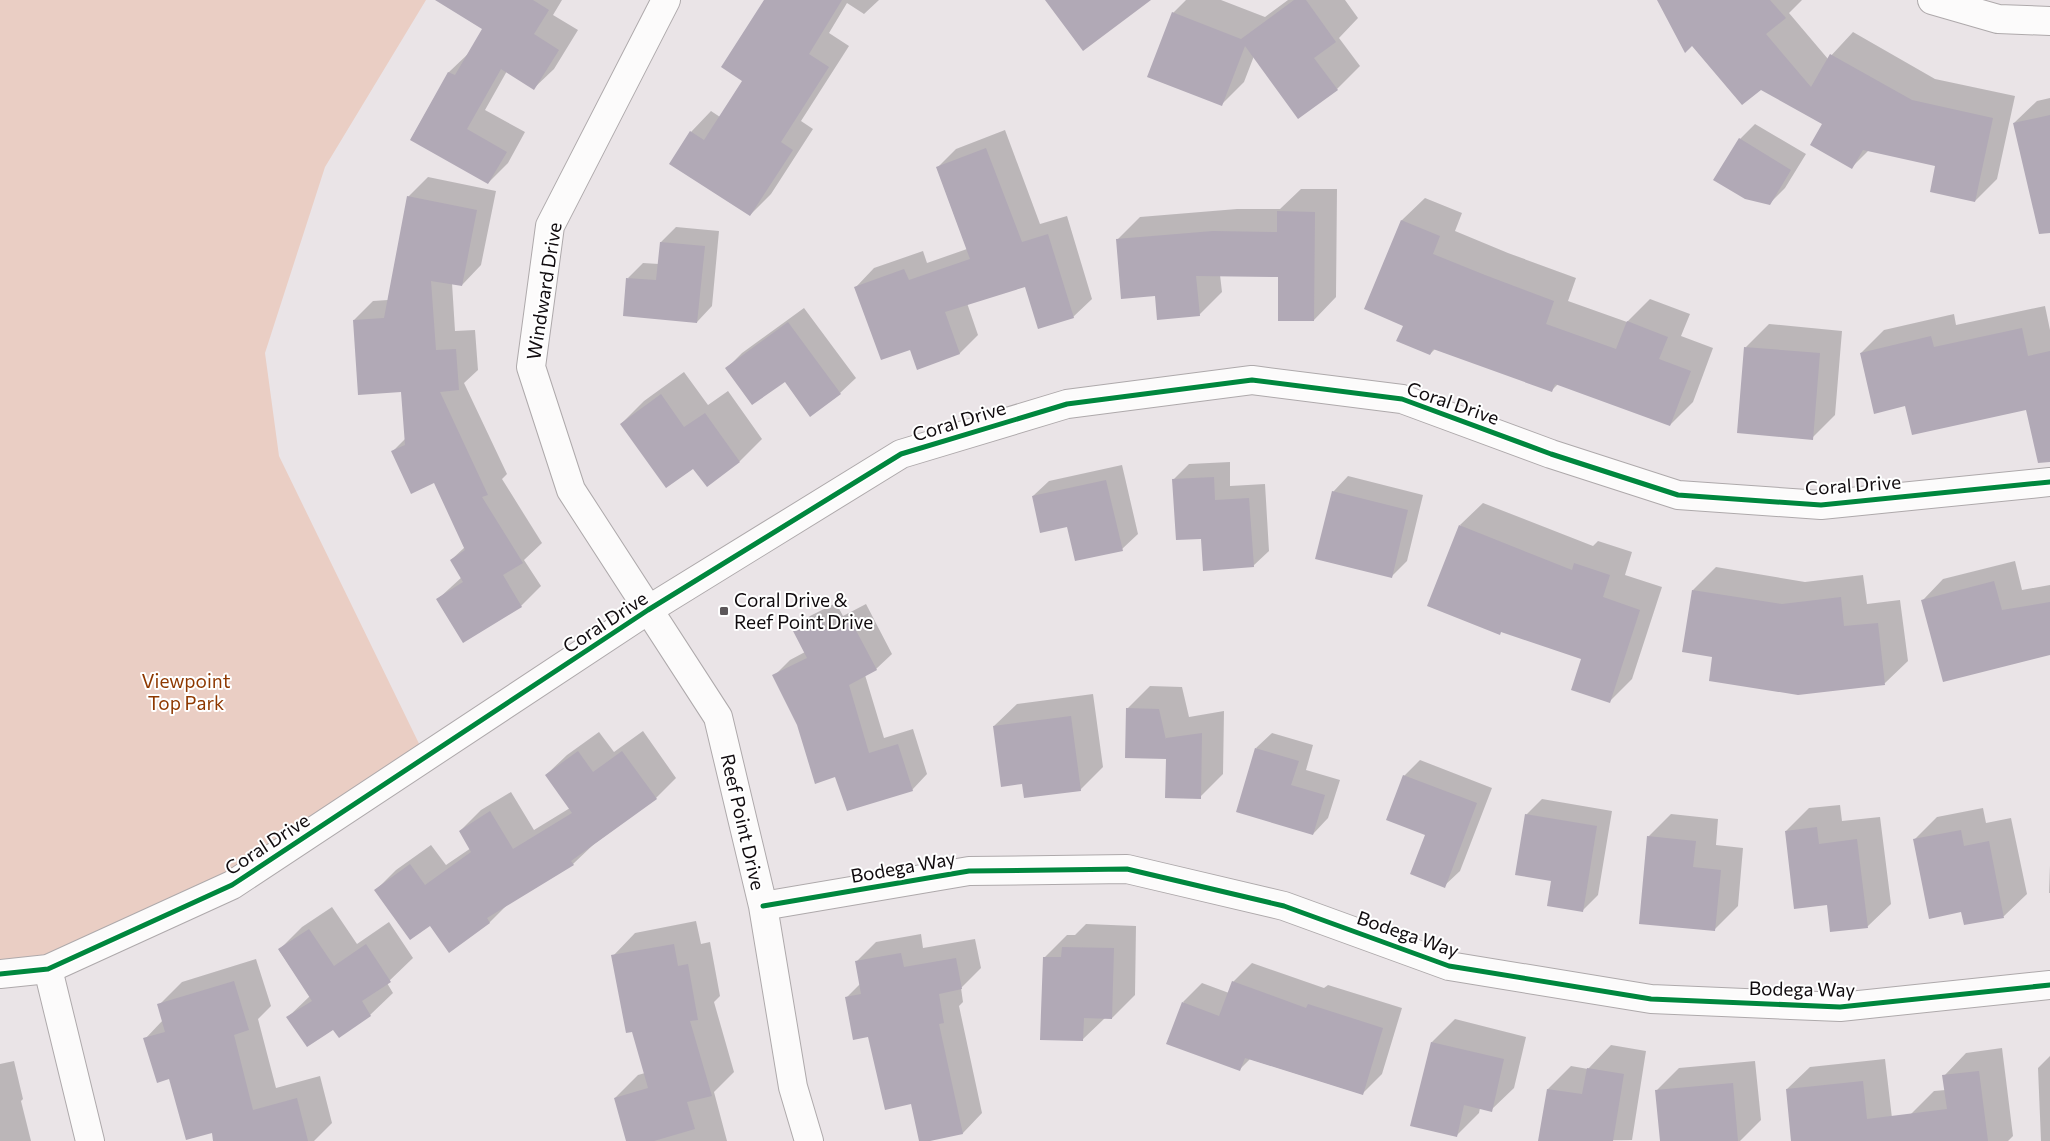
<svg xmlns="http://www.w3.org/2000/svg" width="2050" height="1141" font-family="Commissioner,sans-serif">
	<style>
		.green { fill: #eacec4 }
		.shadow { fill: #0003 }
		.building { fill: #b1a9b6 }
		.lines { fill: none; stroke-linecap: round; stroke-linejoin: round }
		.street-casing { stroke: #aea9ab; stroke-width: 30 }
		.secondary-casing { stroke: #aea9ab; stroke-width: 30 }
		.street { stroke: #fcfbfb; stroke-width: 28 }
		.secondary { stroke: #fcfbfb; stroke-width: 28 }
		.cycleway-casing { stroke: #fff; stroke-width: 8 }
		.cycleway { stroke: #00873e; stroke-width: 5 }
		.poi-dot { fill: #5c575a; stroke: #fff; stroke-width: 2 }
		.labels { text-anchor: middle; stroke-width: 4; stroke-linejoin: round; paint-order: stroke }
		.street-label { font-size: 19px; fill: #100b0e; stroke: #fff }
		.poi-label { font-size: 19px; fill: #100b0e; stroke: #fff; text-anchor: start }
		.park-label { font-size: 19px; fill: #8e3800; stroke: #fff }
	</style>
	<rect width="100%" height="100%" fill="#eae4e7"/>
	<path class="green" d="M 0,0 L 426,0 L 325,167 L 265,353 L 279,456 L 426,758 L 232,885 L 0,974 Z"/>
	<path class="shadow" d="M 473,0 L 562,0 L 553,15 L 578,30 L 554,69 L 534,88 L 507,71 L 485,110 L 525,132 L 508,163 L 488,183 L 411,139 L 449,72 L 469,53 L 484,29 Z
		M 766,0 L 879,0 L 864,14 L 847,3 L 829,33 L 849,46 L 801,121 L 813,129 L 771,194 L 750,215 L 691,132 L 711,111 L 720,117 L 744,81 Z
		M 1186,0 L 1221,0 L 1265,17 L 1288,0 L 1345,0 L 1358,18 L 1339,38 L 1360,66 L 1337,89 L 1254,56 L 1244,82 L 1221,105 L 1173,13 Z
		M 1659,0 L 1802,0 L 1789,13 L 1828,59 L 1853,32 L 1935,79 L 2015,96 L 1997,179 L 1975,201 L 1936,165 L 1869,150 L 1852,167 L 1823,124 Z
		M 2050,98 L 2050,185 L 2014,123 L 2037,101 Z
		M 1755,124 L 1806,154 L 1785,188 L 1770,203 L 1740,139 Z
		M 1005,130 L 1040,224 L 1067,216 L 1092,299 L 1073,317 L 1026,286 L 967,303 L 978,335 L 960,353 L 918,368 L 911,349 L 856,287 L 874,268 L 923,251 L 927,263 L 967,249 L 937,168 L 956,149 Z
		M 428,177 L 496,191 L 481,265 L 462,285 L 452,283 L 455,331 L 475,330 L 478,370 L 464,383 L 507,474 L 502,479 L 542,543 L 524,560 L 541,586 L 521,606 L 438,599 L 462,577 L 451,560 L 465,547 L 435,481 L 393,451 L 406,438 L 403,391 L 354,320 L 373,301 L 388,300 L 408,197 Z
		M 1301,189 L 1337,189 L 1336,297 L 1314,320 L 1279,276 L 1220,275 L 1222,292 L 1199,315 L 1156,295 L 1118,239 L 1140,217 L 1237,209 L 1280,209 Z
		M 1425,198 L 1462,213 L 1455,231 L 1508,253 L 1576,278 L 1568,301 L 1627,322 L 1650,299 L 1690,314 L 1681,336 L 1713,348 L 1693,402 L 1670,425 L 1558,384 L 1552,390 L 1435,349 L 1430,354 L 1405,325 L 1402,220 Z
		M 676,227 L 719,231 L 712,306 L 697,322 L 628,278 L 643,263 L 659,264 L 661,242 Z
		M 2045,306 L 2050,330 L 2050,417 L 2027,408 L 1906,405 L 1861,353 L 1884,330 L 1954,314 L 1956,325 Z
		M 804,308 L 856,378 L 840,393 L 727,368 L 742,353 Z
		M 1769,324 L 1842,331 L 1835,415 L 1812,438 L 1746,347 Z
		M 684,372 L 708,405 L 728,391 L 762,439 L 740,461 L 694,467 L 621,424 L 644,401 Z
		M 1230,462 L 1230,486 L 1265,484 L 1269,551 L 1253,566 L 1173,480 L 1189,464 Z
		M 1122,465 L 1138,534 L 1122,549 L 1068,526 L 1033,496 L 1049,481 Z
		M 1348,476 L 1423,495 L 1407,561 L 1391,577 L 1333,492 Z
		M 1483,503 L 1593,546 L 1598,541 L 1632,552 L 1625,575 L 1662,587 L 1632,679 L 1610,701 L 1583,658 L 1460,525 Z
		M 2015,561 L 2022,590 L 2050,585 L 2050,653 L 1923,600 L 1943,579 Z
		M 1716,567 L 1805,582 L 1863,575 L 1867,604 L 1900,600 L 1908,661 L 1885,683 L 1714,656 L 1693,590 Z
		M 836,603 L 843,616 L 866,604 L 892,654 L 876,669 L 865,675 L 884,738 L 913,729 L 927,774 L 912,790 L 836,775 L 798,725 L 774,676 L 790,660 L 805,652 L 795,631 L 810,616 Z
		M 1150,686 L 1182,687 L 1189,717 L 1224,711 L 1223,774 L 1200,797 L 1127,709 Z
		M 1093,694 L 1103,767 L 1080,790 L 1023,783 L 994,726 L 1017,704 Z
		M 643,731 L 676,778 L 656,798 L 594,844 L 573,864 L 508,904 L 490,922 L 449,951 L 430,925 L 376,890 L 396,870 L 431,845 L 446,865 L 471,848 L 460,831 L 481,810 L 511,792 L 534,830 L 570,808 L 546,775 L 567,755 L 599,732 L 614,752 Z
		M 1272,733 L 1313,745 L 1306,770 L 1340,780 L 1328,818 L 1313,834 L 1256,748 Z
		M 1420,760 L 1492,788 L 1460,871 L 1444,886 L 1404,776 Z
		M 1542,799 L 1612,811 L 1598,895 L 1583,910 L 1552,880 L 1526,815 Z
		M 1840,805 L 1842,821 L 1880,817 L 1891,904 L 1868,926 L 1832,931 L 1828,903 L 1786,831 L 1809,808 Z
		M 1983,808 L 1986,823 L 2011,818 L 2027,894 L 2004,916 L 1965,924 L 1962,911 L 1914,840 L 1937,817 Z
		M 1671,814 L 1718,819 L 1716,845 L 1743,848 L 1738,906 L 1715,929 L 1648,837 Z
		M 2050,865 L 2050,893 L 2049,893 Z
		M 332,907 L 357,944 L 389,922 L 413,958 L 387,983 L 393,993 L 370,1015 L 334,1028 L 288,1017 L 310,996 L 279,950 L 302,927 Z
		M 696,921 L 701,944 L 710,942 L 720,996 L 714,1002 L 734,1072 L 714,1092 L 727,1141 L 628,1141 L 615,1098 L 638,1075 L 645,1073 L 613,956 L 635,933 Z
		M 1086,924 L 1136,926 L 1135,995 L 1112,1018 L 1105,1018 L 1082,1040 L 1044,958 L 1067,935 L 1075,935 Z
		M 921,934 L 923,948 L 975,939 L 981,968 L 961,988 L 963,1002 L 959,1006 L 982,1113 L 963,1133 L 924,1141 L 920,1141 L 912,1103 L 846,998 L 861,983 L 856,962 L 876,942 Z
		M 256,959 L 271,1006 L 258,1019 L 276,1088 L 320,1076 L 332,1123 L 314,1141 L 215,1141 L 212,1132 L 170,1078 L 145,1039 L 163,1020 L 159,1005 L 182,982 Z
		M 1252,963 L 1324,988 L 1328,985 L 1402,1008 L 1382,1074 L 1362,1094 L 1250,1059 L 1240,1069 L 1183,1002 L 1202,983 L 1229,993 L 1233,982 Z
		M 1455,1019 L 1526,1037 L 1514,1088 L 1491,1110 L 1480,1108 L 1479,1113 L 1456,1136 L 1432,1042 Z
		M 1611,1045 L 1646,1051 L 1632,1140 L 1540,1141 L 1548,1089 L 1571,1066 L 1588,1069 Z
		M 2002,1048 L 2013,1136 L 2008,1141 L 1915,1141 L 1911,1114 L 1934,1091 L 1946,1090 L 1944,1076 L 1966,1053 Z
		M 2050,1056 L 2050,1141 L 2041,1141 L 2038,1068 Z
		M 1885,1059 L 1892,1118 L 1869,1141 L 1792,1141 L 1787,1089 L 1810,1067 Z
		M 14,1061 L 23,1099 L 21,1101 L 31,1141 L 0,1141 L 0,1064 Z
		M 1755,1061 L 1761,1120 L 1740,1141 L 1661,1141 L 1657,1090 L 1679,1068 Z"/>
	<path class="building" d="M 435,0 L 533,0 L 549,10 L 534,34 L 559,50 L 534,90 L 501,69 L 467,129 L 507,152 L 488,184 L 410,140 L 448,72 L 455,75 L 482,29 Z
		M 764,0 L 842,0 L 809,54 L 829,67 L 781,142 L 793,150 L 750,216 L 669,164 L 690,131 L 704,140 L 742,81 L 721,67 Z
		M 1045,0 L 1151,0 L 1083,51 Z
		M 1294,0 L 1306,0 L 1336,42 L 1314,58 L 1338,90 L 1298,119 L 1245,46 L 1222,106 L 1147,77 L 1172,12 L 1241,39 Z
		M 1657,0 L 1770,0 L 1786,18 L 1766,34 L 1811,87 L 1830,54 L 1912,100 L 1993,118 L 1975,202 L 1930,192 L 1935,166 L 1863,150 L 1852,169 L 1810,145 L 1822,124 L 1761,90 L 1742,105 L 1692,46 L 1685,53 Z
		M 2050,115 L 2050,233 L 2039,234 L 2013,123 Z
		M 1739,138 L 1791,170 L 1770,205 L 1745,199 L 1713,180 Z
		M 986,148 L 1022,242 L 1048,234 L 1074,318 L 1038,329 L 1025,287 L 945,312 L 960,354 L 917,370 L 910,350 L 881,360 L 854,287 L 904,269 L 909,280 L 970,259 L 936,167 Z
		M 407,196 L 477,210 L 462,286 L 431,281 L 436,350 L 456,349 L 459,390 L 440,392 L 488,495 L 482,497 L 523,563 L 503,575 L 522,607 L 463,643 L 436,599 L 463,582 L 450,560 L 465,550 L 434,483 L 411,494 L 391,451 L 405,445 L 401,392 L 358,395 L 353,320 L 384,318 Z
		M 1277,211 L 1315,212 L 1314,321 L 1278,321 L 1278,277 L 1196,276 L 1200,316 L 1157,320 L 1155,296 L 1121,299 L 1116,239 L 1213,231 L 1277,232 Z
		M 1401,220 L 1440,236 L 1433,254 L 1485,275 L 1554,301 L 1546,324 L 1616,349 L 1627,321 L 1668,337 L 1659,359 L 1691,371 L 1670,426 L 1555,384 L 1552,392 L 1433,349 L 1430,355 L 1396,341 L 1403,326 L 1364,309 Z
		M 660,242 L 705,246 L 697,323 L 623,316 L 626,278 L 656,280 Z
		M 788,322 L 841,394 L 810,417 L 785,382 L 752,405 L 725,368 Z
		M 2022,328 L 2028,356 L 2050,351 L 2050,462 L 2038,463 L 2026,410 L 1912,435 L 1905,406 L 1874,414 L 1860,353 L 1931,336 L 1934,347 Z
		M 1744,347 L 1820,353 L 1813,440 L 1737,433 Z
		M 661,394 L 684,427 L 705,413 L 740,462 L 707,487 L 693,469 L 666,488 L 620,424 Z
		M 1214,477 L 1215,500 L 1249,498 L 1254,567 L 1203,571 L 1201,539 L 1176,540 L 1172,479 Z
		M 1106,480 L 1123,551 L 1075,561 L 1067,527 L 1040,533 L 1032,496 Z
		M 1332,491 L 1408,510 L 1392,578 L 1315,559 Z
		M 1459,525 L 1572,570 L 1574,563 L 1610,575 L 1603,597 L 1640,610 L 1610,703 L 1571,690 L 1581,659 L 1501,632 L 1500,635 L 1427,606 Z
		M 1994,581 L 2002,610 L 2050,602 L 2050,655 L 1943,682 L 1921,600 Z
		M 1692,590 L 1782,604 L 1841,597 L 1844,626 L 1878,623 L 1885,685 L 1798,695 L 1709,681 L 1712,657 L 1682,652 Z
		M 820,618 L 827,630 L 850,619 L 877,670 L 849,685 L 869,753 L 898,744 L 913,791 L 847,811 L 835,777 L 815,784 L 797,725 L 772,675 L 807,658 L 793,631 Z
		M 1126,708 L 1159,709 L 1166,740 L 1166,738 L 1202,733 L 1201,799 L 1165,798 L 1166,759 L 1125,758 Z
		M 1071,716 L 1081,791 L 1024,798 L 1022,784 L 1001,787 L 993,726 Z
		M 1255,748 L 1299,761 L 1291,785 L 1325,795 L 1313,835 L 1236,812 Z
		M 578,751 L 593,772 L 622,751 L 657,799 L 571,861 L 574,865 L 487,918 L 490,923 L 449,953 L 430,926 L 410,940 L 374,890 L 410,864 L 425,885 L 471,852 L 459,831 L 490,811 L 513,849 L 572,813 L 545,775 Z
		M 1403,775 L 1477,803 L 1445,888 L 1410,874 L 1425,835 L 1386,820 Z
		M 1525,814 L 1597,826 L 1583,912 L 1547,906 L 1551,881 L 1515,875 Z
		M 1817,827 L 1819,844 L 1857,839 L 1868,928 L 1830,932 L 1827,905 L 1794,909 L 1785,831 Z
		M 1961,830 L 1964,846 L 1989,841 L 2004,918 L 1964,925 L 1961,912 L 1929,919 L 1913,839 Z
		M 1647,836 L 1696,841 L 1693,867 L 1721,870 L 1715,931 L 1639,924 Z
		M 309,929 L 334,966 L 366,944 L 391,982 L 362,1001 L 371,1016 L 339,1038 L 333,1030 L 307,1047 L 286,1017 L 312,1001 L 278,949 Z
		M 674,944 L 678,966 L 688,964 L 698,1020 L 690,1021 L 712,1096 L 687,1102 L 695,1129 L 654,1141 L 626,1141 L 614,1098 L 648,1088 L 632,1032 L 626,1033 L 611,955 Z
		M 1062,947 L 1114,948 L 1112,1019 L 1084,1018 L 1083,1041 L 1040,1040 L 1043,957 L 1061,957 Z
		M 901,953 L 904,967 L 956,958 L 962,989 L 939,994 L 944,1023 L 939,1024 L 963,1134 L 930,1141 L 919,1141 L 911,1104 L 885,1110 L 868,1037 L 853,1040 L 845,997 L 861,994 L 855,961 Z
		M 234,981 L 249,1030 L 234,1035 L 253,1110 L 297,1098 L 308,1141 L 213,1141 L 212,1133 L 186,1140 L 169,1079 L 157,1083 L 143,1038 L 165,1032 L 157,1004 Z
		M 1232,981 L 1306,1008 L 1308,1004 L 1383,1028 L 1363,1095 L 1245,1058 L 1240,1071 L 1166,1044 L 1182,1002 L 1219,1016 Z
		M 1431,1042 L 1504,1059 L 1492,1112 L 1464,1105 L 1457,1137 L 1410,1126 Z
		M 1587,1068 L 1624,1074 L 1613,1141 L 1538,1141 L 1547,1089 L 1582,1094 Z
		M 1979,1071 L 1988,1141 L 1791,1141 L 1786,1089 L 1863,1081 L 1867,1119 L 1947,1109 L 1942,1075 Z
		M 1733,1083 L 1738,1141 L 1660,1141 L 1655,1090 Z"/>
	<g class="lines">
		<g class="street-casing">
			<path id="street" d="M 666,0 L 550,226 L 531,367 L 571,490 L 718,717 L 763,906 L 793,1087 L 809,1141
				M 1932,0 L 1998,19 L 2050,21
				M 763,906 L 969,871 L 1127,869 L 1284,906 L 1449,966 L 1651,999 L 1840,1007 L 2050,985
				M 48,969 L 90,1141"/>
		</g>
		<g class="secondary-casing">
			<path id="secondary" d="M 0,974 L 48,969 L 232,885 L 648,610 L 901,454 L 1067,404 L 1252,380 L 1402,399 L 1551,454 L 1678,495 L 1821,505 L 2050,482"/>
		</g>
		<use href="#street" class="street"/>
		<use href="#secondary" class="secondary"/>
		<g class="cycleway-casing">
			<path id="cycleway" d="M 763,906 L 969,871 L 1127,869 L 1284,906 L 1449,966 L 1651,999 L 1840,1007 L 2050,985
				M 0,974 L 48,969 L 232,885 L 648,610 L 901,454 L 1067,404 L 1252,380 L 1402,399 L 1551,454 L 1678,495 L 1821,505 L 2050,482"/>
		</g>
		<use href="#cycleway" class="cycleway"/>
	</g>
	<rect class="poi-dot" x="719" y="606" width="10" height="10" rx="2.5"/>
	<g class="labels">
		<g class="street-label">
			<text transform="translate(544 291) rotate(-81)" y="7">Windward Drive</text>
			<text transform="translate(1453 403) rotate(19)" y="7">Coral Drive</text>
			<text transform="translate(959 421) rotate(-17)" y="7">Coral Drive</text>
			<text transform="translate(1853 485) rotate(-4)" y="7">Coral Drive</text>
			<text transform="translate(605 622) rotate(-33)" y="7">Coral Drive</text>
			<text transform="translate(743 822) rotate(77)" y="7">Reef Point Drive</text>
			<text transform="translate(267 844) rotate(-33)" y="7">Coral Drive</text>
			<text transform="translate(903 867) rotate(-10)" y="7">Bodega Way</text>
			<text transform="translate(1408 934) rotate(19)" y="7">Bodega Way</text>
			<text transform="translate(1802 989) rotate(1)" y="7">Bodega Way</text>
		</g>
		<g class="poi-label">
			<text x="734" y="607">Coral Drive &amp;<tspan x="734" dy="22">Reef Point Drive</tspan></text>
		</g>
		<g class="park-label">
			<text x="186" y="688">Viewpoint<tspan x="186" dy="22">Top Park</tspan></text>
		</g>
	</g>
</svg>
